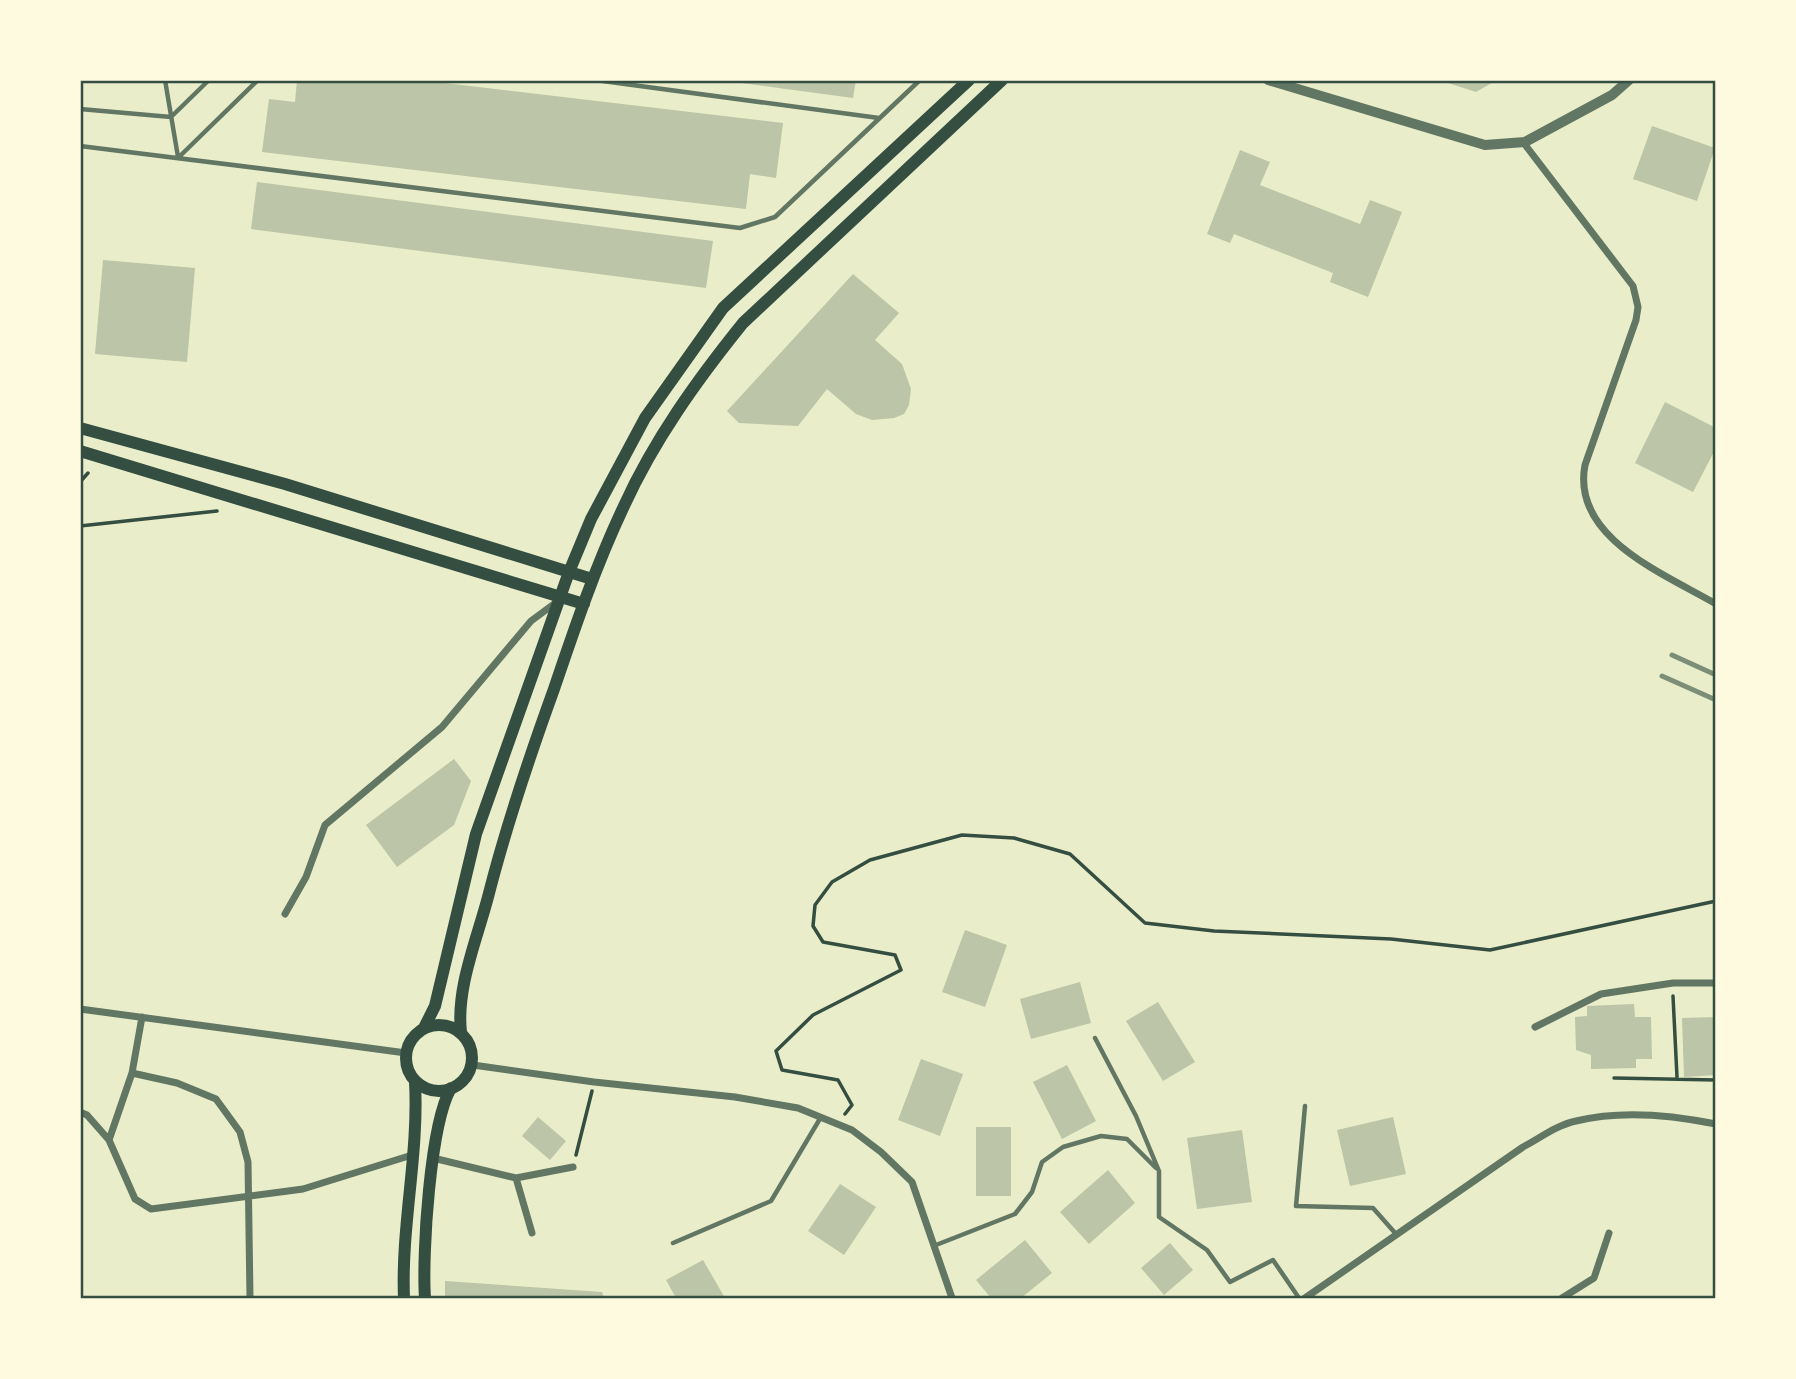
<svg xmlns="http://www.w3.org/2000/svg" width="1796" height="1379" font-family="Bitter,serif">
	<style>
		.building { fill: #bcc5a7 }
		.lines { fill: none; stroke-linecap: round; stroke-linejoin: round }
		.path { stroke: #344e41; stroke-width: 3.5 }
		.service { stroke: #617663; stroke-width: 4.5 }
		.minor { stroke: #617663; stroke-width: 7 }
		.tertiary { stroke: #617663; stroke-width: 10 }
		.secondary { stroke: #344e41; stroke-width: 12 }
		.rail { stroke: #7c8e77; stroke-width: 5 }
		.neatline { fill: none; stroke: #344e41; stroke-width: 2.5 }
	</style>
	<rect width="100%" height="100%" fill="#e9edc9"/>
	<path class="building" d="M 297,80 L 420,80 L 783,123 L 776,178 L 750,174 L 746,209 L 262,152 L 269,99 L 295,102 Z
		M 719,80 L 856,80 L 853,98 Z
		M 1439,80 L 1497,80 L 1476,92 Z
		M 1652,126 L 1715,148 L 1697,201 L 1633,179 Z
		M 1240,150 L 1270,162 L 1260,185 L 1360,224 L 1370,200 L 1402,212 L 1368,297 L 1330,282 L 1333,273 L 1234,234 L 1230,243 L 1207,234 Z
		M 257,182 L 713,241 L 706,288 L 251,229 Z
		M 103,260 L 195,268 L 187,362 L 95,354 Z
		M 853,274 L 899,313 L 875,340 L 902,364 L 911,389 L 909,405 L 904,414 L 894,418 L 872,420 L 856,414 L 827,389 L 798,426 L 739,423 L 727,411 Z
		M 1665,402 L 1716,428 L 1716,448 L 1693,492 L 1635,463 Z
		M 454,759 L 471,781 L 454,825 L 397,867 L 366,825 Z
		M 965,930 L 1007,945 L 985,1007 L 942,992 Z
		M 1080,982 L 1091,1023 L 1031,1039 L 1020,999 Z
		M 1158,1002 L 1195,1062 L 1163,1081 L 1126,1021 Z
		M 1634,1004 L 1635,1017 L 1651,1017 L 1652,1059 L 1636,1059 L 1636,1068 L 1591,1069 L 1591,1055 L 1576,1050 L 1575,1017 L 1587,1016 L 1587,1006 Z
		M 1716,1017 L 1716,1075 L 1684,1077 L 1682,1018 Z
		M 921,1059 L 963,1074 L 940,1136 L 898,1120 Z
		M 1067,1065 L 1096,1121 L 1062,1139 L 1033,1082 Z
		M 538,1117 L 566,1141 L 550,1160 L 522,1136 Z
		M 1393,1117 L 1406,1174 L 1350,1186 L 1337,1130 Z
		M 976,1127 L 1011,1127 L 1011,1196 L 976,1196 Z
		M 1242,1130 L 1252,1202 L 1197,1209 L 1187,1138 Z
		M 1108,1170 L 1135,1203 L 1089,1244 L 1060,1212 Z
		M 840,1184 L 876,1207 L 844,1255 L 808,1231 Z
		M 1025,1240 L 1052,1273 L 1021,1298 L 991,1298 L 976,1280 Z
		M 1170,1243 L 1193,1270 L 1164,1295 L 1141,1268 Z
		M 703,1260 L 725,1298 L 676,1298 L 666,1280 Z
		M 445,1281 L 602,1292 L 604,1298 L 445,1298 Z"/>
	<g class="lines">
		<path class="path" d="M 80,482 L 88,473
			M 80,526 L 217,511
			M 1673,996 L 1677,1077
			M 1614,1078 L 1716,1080
			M 845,1114 L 852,1105 L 838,1080 L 782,1070 L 776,1051 L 813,1015 L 901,970 L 895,955 L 823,942 L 813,926 L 815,905 L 832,882 L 870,860 L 962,835 L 1014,838 L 1070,854 L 1145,923 L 1214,931 L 1391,939 L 1490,950 L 1716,901
			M 576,1155 L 592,1091"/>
		<path class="service" d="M 165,80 L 178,157
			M 595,80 L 879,118
			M 80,109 L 171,117 L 209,80
			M 80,146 L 740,228 L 775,217 L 920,80
			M 179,157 L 258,80
			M 1095,1038 L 1136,1116 L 1159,1171 L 1159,1217 L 1207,1250 L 1230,1282 L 1273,1260 L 1299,1298
			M 1305,1106 L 1296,1206 L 1373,1208 L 1396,1234
			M 673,1243 L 771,1201 L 821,1117
			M 936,1245 L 1015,1214 L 1032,1192 L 1042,1162 L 1063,1147 L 1101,1136 L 1127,1139 L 1156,1168"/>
		<path class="minor" d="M 1523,142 L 1633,286 L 1638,307 L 1636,320 L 1585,465 C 1571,538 1665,574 1716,604
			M 285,914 L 306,877 L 325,825 L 442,727 L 531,621 L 558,601
			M 80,1009 L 406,1053
			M 1535,1027 L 1601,994 L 1673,983 L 1716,983
			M 473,1065 L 594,1082 L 735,1097 L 798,1108 L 852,1130 L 881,1152 L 912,1182 L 952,1298
			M 132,1073 L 177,1083 L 216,1099 L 240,1132 L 248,1162 L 250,1298
			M 80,1112 L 87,1115 L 109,1140 L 135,1199 L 151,1209 L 303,1189 L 412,1155
			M 109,1140 L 132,1073 L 142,1017
			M 433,1158 L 516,1178 L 573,1167
			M 516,1178 L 532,1233
			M 1305,1298 L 1523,1147 C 1540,1138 1557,1125 1576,1121 C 1620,1110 1672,1115 1716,1124
			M 1562,1298 L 1594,1278 L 1609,1233"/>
		<path class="tertiary" d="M 1268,80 L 1485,145 L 1525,142 L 1612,95 L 1629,80"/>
		<path class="secondary" d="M 80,428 L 285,484 L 592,579
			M 80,451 L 584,604
			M406 1058a33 33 0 1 1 66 0a33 33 0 1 1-66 0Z
			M 424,1028 L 435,1006 L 476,834 L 569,572 L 591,519 L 645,418 L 723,308 L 969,80
			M 461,1032 C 456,988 477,939 488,897 C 506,826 529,758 554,689 C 575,627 596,565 624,506 C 654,440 697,380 743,323 L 1002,80
			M 404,1298 C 401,1226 419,1154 415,1082
			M 425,1298 C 422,1254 430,1124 451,1088"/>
		<path class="rail" d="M 1672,655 L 1716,675
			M 1662,676 L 1716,700"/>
	</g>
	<rect width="1796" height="1379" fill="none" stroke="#fefae0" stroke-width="164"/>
	<rect x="82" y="82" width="1632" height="1215" class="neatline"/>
</svg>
